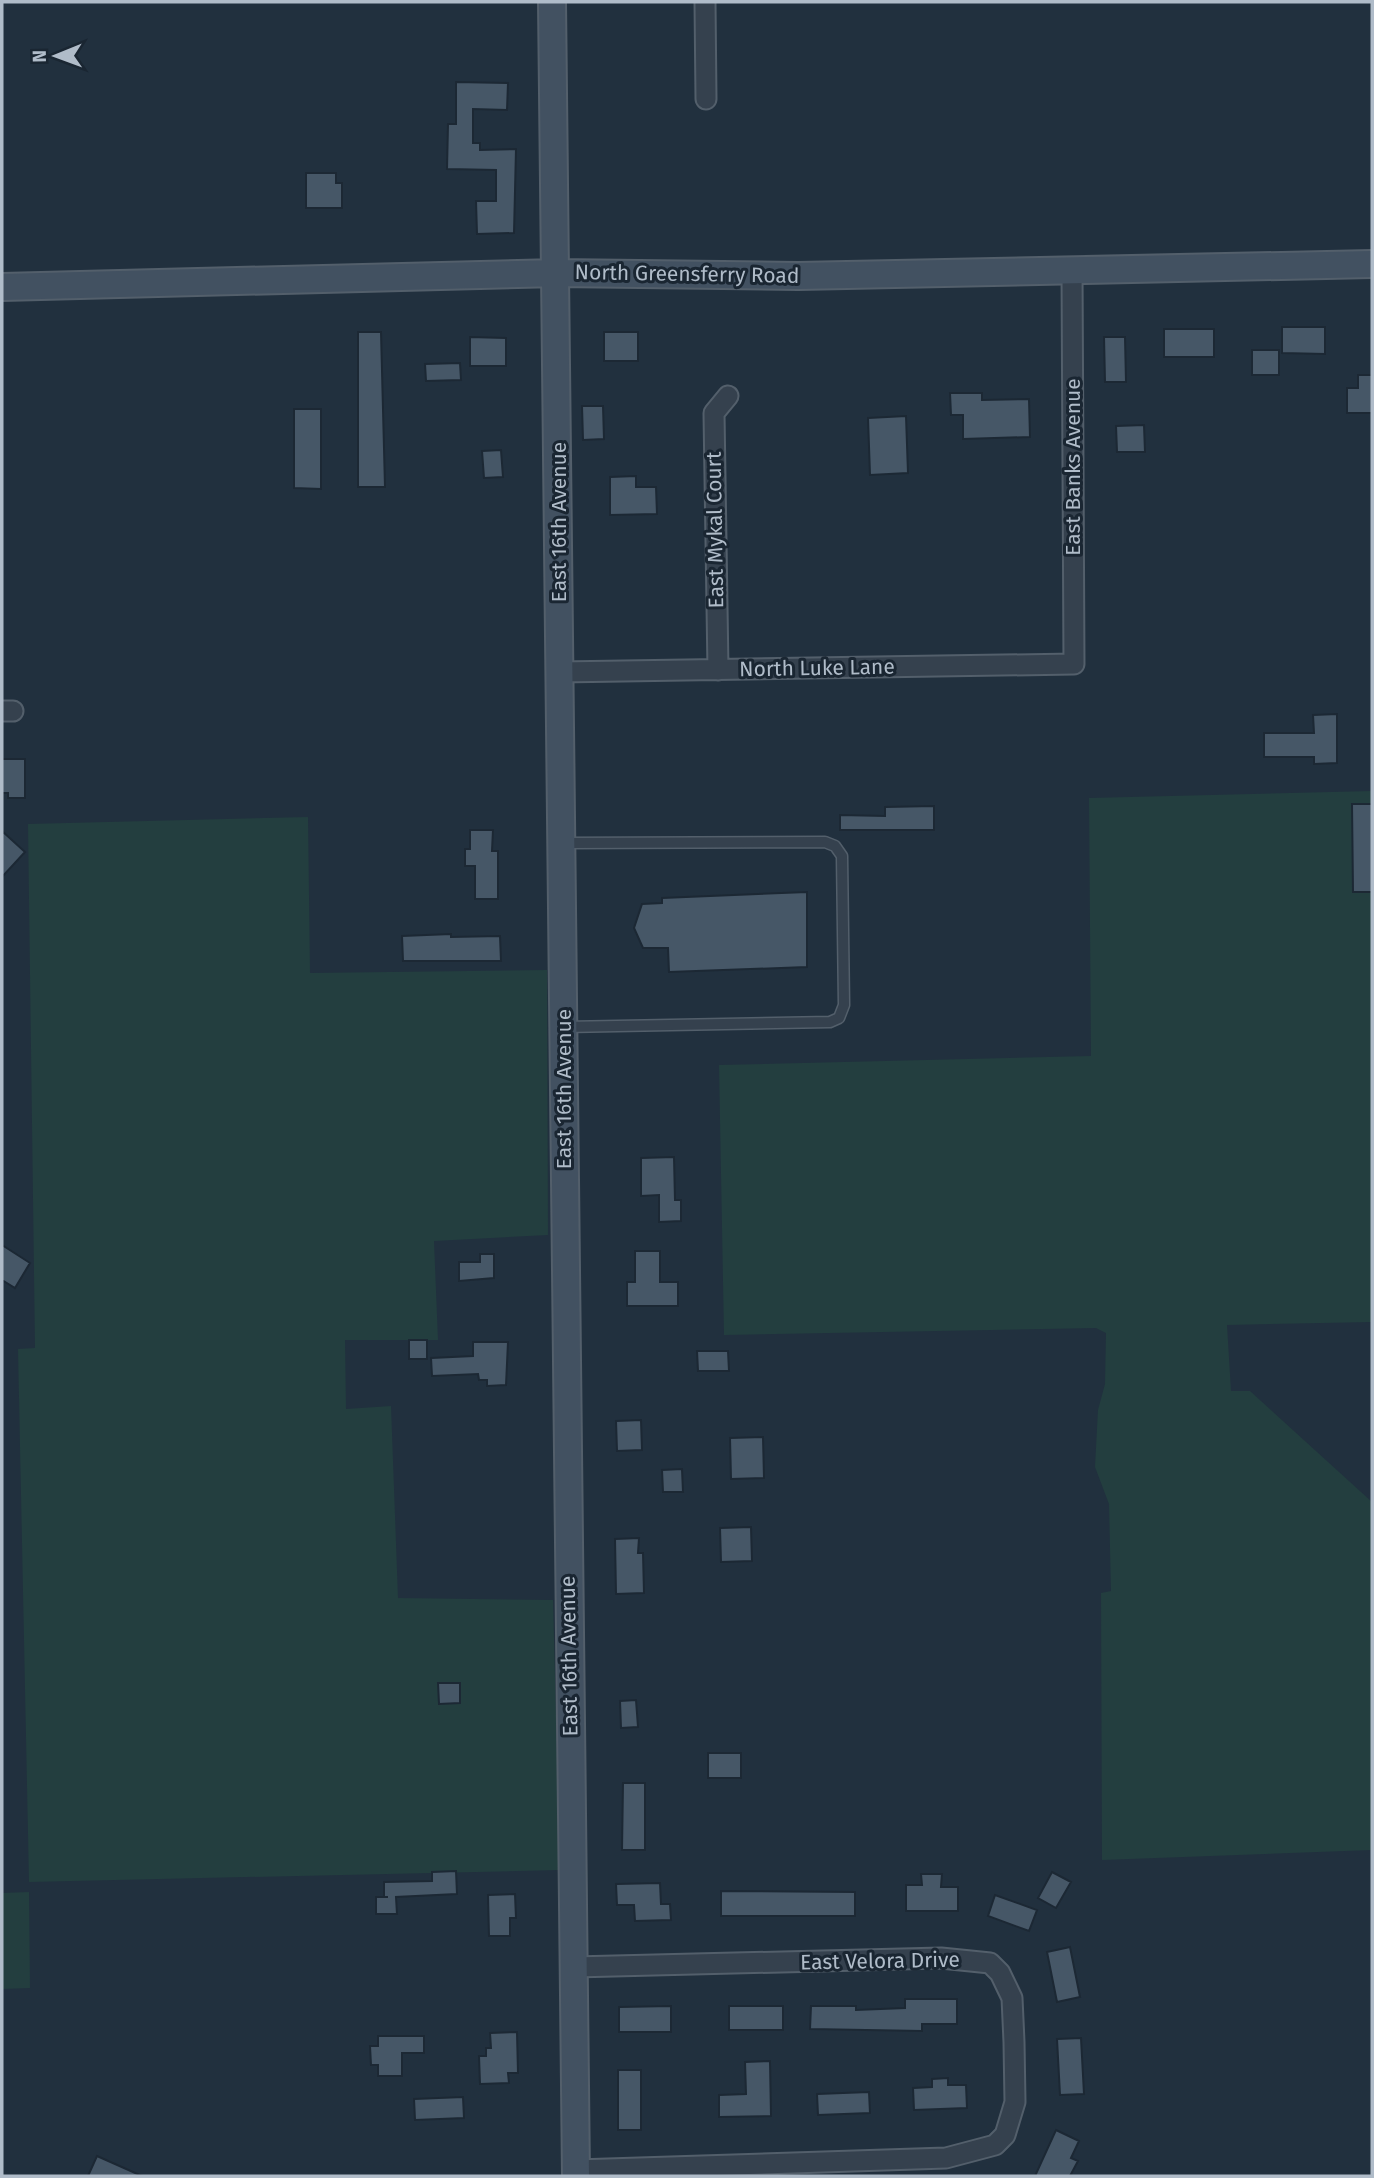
<svg xmlns="http://www.w3.org/2000/svg" width="1374" height="2178" font-family="'Fira Sans',sans-serif">
	<style>
		.green { fill: #233e3f }
		.building { fill: #465767; stroke: #1c2834; stroke-width: 2 }
		.lines { fill: none; stroke-linecap: round; stroke-linejoin: round }
		.lane-casing { stroke: #535f6b; stroke-width: 13 }
		.street-casing { stroke: #535f6b; stroke-width: 23 }
		.secondary-casing { stroke: #535f6b; stroke-width: 30 }
		.lane { stroke: #35414e; stroke-width: 10 }
		.street { stroke: #35414e; stroke-width: 19 }
		.secondary { stroke: #425161; stroke-width: 26 }
		.labels { text-anchor: middle; stroke-width: 6; stroke-linejoin: round; paint-order: stroke }
		.street-label { font-size: 21px; fill: #b0bcc9; stroke: #1a2632 }
	</style>
	<rect width="100%" height="100%" fill="#21303e"/>
	<path class="green" d="M 1372,791 L 1372,1322 L 1227,1325 L 1231,1391 L 1250,1391 L 1372,1502 L 1372,1850 L 1102,1860 L 1101,1593 L 1111,1591 L 1109,1504 L 1095,1467 L 1098,1410 L 1105,1384 L 1106,1333 L 1096,1328 L 724,1335 L 719,1065 L 1091,1056 L 1089,798 Z
		M 308,817 L 310,973 L 547,970 L 548,1235 L 434,1241 L 438,1340 L 345,1340 L 346,1409 L 391,1406 L 398,1598 L 553,1600 L 560,1870 L 29,1882 L 18,1349 L 35,1348 L 28,824 Z
		M 29,1892 L 30,1988 L 2,1989 L 2,1893 Z"/>
	<path class="building" d="M 456,82 L 508,83 L 507,110 L 473,109 L 473,143 L 480,143 L 480,150 L 516,149 L 514,233 L 477,234 L 476,201 L 496,201 L 496,170 L 447,169 L 448,124 L 456,124 Z
		M 306,173 L 336,173 L 336,183 L 342,183 L 342,208 L 306,208 Z
		M 1282,327 L 1325,327 L 1325,354 L 1282,353 Z
		M 1164,329 L 1214,329 L 1214,357 L 1164,357 Z
		M 358,332 L 381,332 L 385,487 L 358,487 Z
		M 604,332 L 638,332 L 638,361 L 604,361 Z
		M 470,337 L 506,338 L 506,366 L 470,366 Z
		M 1104,337 L 1125,337 L 1126,382 L 1105,382 Z
		M 1252,350 L 1279,350 L 1279,375 L 1252,375 Z
		M 460,363 L 461,380 L 426,381 L 425,364 Z
		M 1358,375 L 1372,375 L 1372,413 L 1347,413 L 1347,388 L 1358,388 Z
		M 950,393 L 982,393 L 982,400 L 1029,399 L 1030,437 L 963,439 L 963,415 L 951,415 Z
		M 582,406 L 603,406 L 604,439 L 583,440 Z
		M 294,409 L 321,409 L 321,489 L 294,488 Z
		M 906,416 L 908,473 L 870,475 L 868,418 Z
		M 1144,425 L 1145,452 L 1117,452 L 1116,426 Z
		M 501,450 L 503,477 L 484,478 L 482,451 Z
		M 636,476 L 636,487 L 656,487 L 657,514 L 610,515 L 610,477 Z
		M 1337,714 L 1337,763 L 1314,764 L 1314,757 L 1264,757 L 1264,733 L 1314,733 L 1313,715 Z
		M 2,759 L 25,759 L 25,798 L 8,798 L 8,793 L 2,793 Z
		M 1352,804 L 1372,804 L 1372,892 L 1353,892 Z
		M 934,806 L 934,830 L 840,830 L 840,815 L 885,816 L 885,807 Z
		M 470,830 L 493,830 L 492,851 L 498,851 L 498,899 L 475,899 L 475,866 L 465,866 L 465,849 L 470,849 Z
		M 2,831 L 25,852 L 2,877 Z
		M 807,892 L 807,967 L 669,972 L 668,948 L 643,948 L 634,928 L 642,904 L 662,903 L 662,898 Z
		M 451,934 L 451,937 L 500,936 L 501,961 L 403,961 L 402,936 Z
		M 674,1157 L 675,1200 L 681,1200 L 681,1221 L 659,1222 L 659,1195 L 641,1196 L 641,1158 Z
		M 2,1245 L 30,1263 L 15,1288 L 2,1280 Z
		M 635,1251 L 660,1251 L 660,1282 L 678,1282 L 678,1306 L 627,1306 L 627,1282 L 635,1282 Z
		M 480,1254 L 494,1254 L 494,1278 L 459,1281 L 459,1262 L 480,1262 Z
		M 409,1340 L 427,1340 L 427,1359 L 409,1359 Z
		M 473,1342 L 508,1342 L 506,1385 L 487,1386 L 487,1380 L 479,1380 L 478,1374 L 432,1376 L 431,1358 L 473,1356 Z
		M 697,1351 L 728,1351 L 729,1371 L 698,1371 Z
		M 641,1420 L 642,1450 L 617,1451 L 616,1421 Z
		M 763,1437 L 764,1478 L 731,1479 L 730,1438 Z
		M 682,1469 L 683,1492 L 663,1492 L 662,1470 Z
		M 751,1527 L 752,1561 L 721,1562 L 720,1528 Z
		M 639,1538 L 638,1553 L 643,1553 L 644,1593 L 616,1594 L 615,1539 Z
		M 438,1683 L 460,1683 L 460,1703 L 439,1704 Z
		M 636,1700 L 638,1727 L 621,1728 L 620,1701 Z
		M 708,1753 L 741,1753 L 741,1778 L 708,1778 Z
		M 623,1783 L 645,1783 L 645,1850 L 622,1850 Z
		M 456,1871 L 457,1894 L 396,1897 L 397,1914 L 376,1914 L 376,1897 L 388,1897 L 384,1897 L 384,1882 L 432,1881 L 432,1872 Z
		M 1052,1872 L 1071,1882 L 1056,1908 L 1038,1898 Z
		M 921,1874 L 942,1874 L 941,1887 L 958,1887 L 958,1911 L 906,1911 L 906,1885 L 922,1885 Z
		M 660,1883 L 661,1904 L 670,1904 L 671,1920 L 635,1921 L 634,1905 L 617,1905 L 616,1884 Z
		M 721,1891 L 855,1892 L 855,1916 L 721,1916 Z
		M 515,1894 L 516,1918 L 510,1918 L 510,1936 L 489,1936 L 488,1895 Z
		M 995,1895 L 1037,1910 L 1029,1931 L 988,1916 Z
		M 1070,1947 L 1080,1997 L 1057,2002 L 1047,1952 Z
		M 905,1999 L 957,1999 L 957,2024 L 922,2024 L 922,2031 L 810,2029 L 811,2006 L 856,2006 L 856,2010 L 905,2008 Z
		M 671,2006 L 671,2032 L 619,2032 L 619,2007 Z
		M 729,2006 L 783,2006 L 783,2030 L 729,2030 Z
		M 517,2032 L 518,2073 L 508,2073 L 509,2083 L 480,2084 L 479,2056 L 486,2056 L 486,2048 L 491,2048 L 490,2033 Z
		M 378,2036 L 424,2036 L 424,2053 L 402,2053 L 402,2076 L 378,2076 L 378,2065 L 371,2065 L 370,2046 L 378,2046 Z
		M 1081,2038 L 1084,2094 L 1060,2095 L 1057,2039 Z
		M 770,2061 L 771,2116 L 719,2117 L 719,2095 L 746,2094 L 745,2062 Z
		M 618,2070 L 641,2070 L 641,2130 L 618,2130 Z
		M 948,2078 L 948,2085 L 966,2085 L 967,2108 L 914,2110 L 913,2088 L 932,2087 L 932,2079 Z
		M 869,2092 L 870,2113 L 818,2115 L 817,2094 Z
		M 463,2097 L 464,2118 L 415,2120 L 414,2099 Z
		M 1056,2130 L 1079,2141 L 1071,2158 L 1078,2161 L 1070,2176 L 1035,2176 Z
		M 97,2156 L 142,2176 L 88,2176 Z"/>
	<g class="lines">
		<g class="lane-casing">
			<path id="lane" d="M 564,843 L 825,842 L 835,846 L 842,856 L 844,1005 L 839,1018 L 830,1022 L 564,1027"/>
		</g>
		<g class="street-casing">
			<path id="street" d="M 705,2 L 706,99
				M 718,670 L 714,413 L 728,396
				M 560,672 L 1074,664 L 1072,271
				M 2,711 L 13,711
				M 574,1967 L 941,1958 L 990,1963 L 1000,1973 L 1012,1998 L 1014,2042 L 1015,2102 L 1005,2135 L 995,2145 L 946,2158 L 576,2170"/>
		</g>
		<g class="secondary-casing">
			<path id="secondary" d="M 552,2 L 576,2176
				M 2,287 L 557,273 L 798,276 L 1372,264"/>
		</g>
		<use href="#lane" class="lane"/>
		<use href="#street" class="street"/>
		<use href="#secondary" class="secondary"/>
	</g>
	<g class="labels">
		<g class="street-label">
			<text transform="translate(687 274) rotate(1)" y="7">North Greensferry Road</text>
			<text transform="translate(1073 467) rotate(-90)" y="7">East Banks Avenue</text>
			<text transform="translate(559 522) rotate(-90)" y="7">East 16th Avenue</text>
			<text transform="translate(715 530) rotate(-91)" y="7">East Mykal Court</text>
			<text transform="translate(817 668) rotate(-1)" y="7">North Luke Lane</text>
			<text transform="translate(564 1089) rotate(-90)" y="7">East 16th Avenue</text>
			<text transform="translate(569 1656) rotate(-91)" y="7">East 16th Avenue</text>
			<text transform="translate(880 1961) rotate(-1)" y="7">East Velora Drive</text>
		</g>
	</g>
	<rect width="1374" height="2178" fill="none" stroke="#b0bcc9" stroke-width="7"/>
	<g transform="translate(56 56) rotate(269)" stroke="#1a2632" stroke-width="5" paint-order="stroke">
	<path d="M0-5L12 26L0 18L-12 26Z" fill="#b0bcc9"/>
	<text y="-10" font-size="19" font-weight="bold" text-anchor="middle" fill="#b0bcc9">N</text>
	</g>
</svg>
